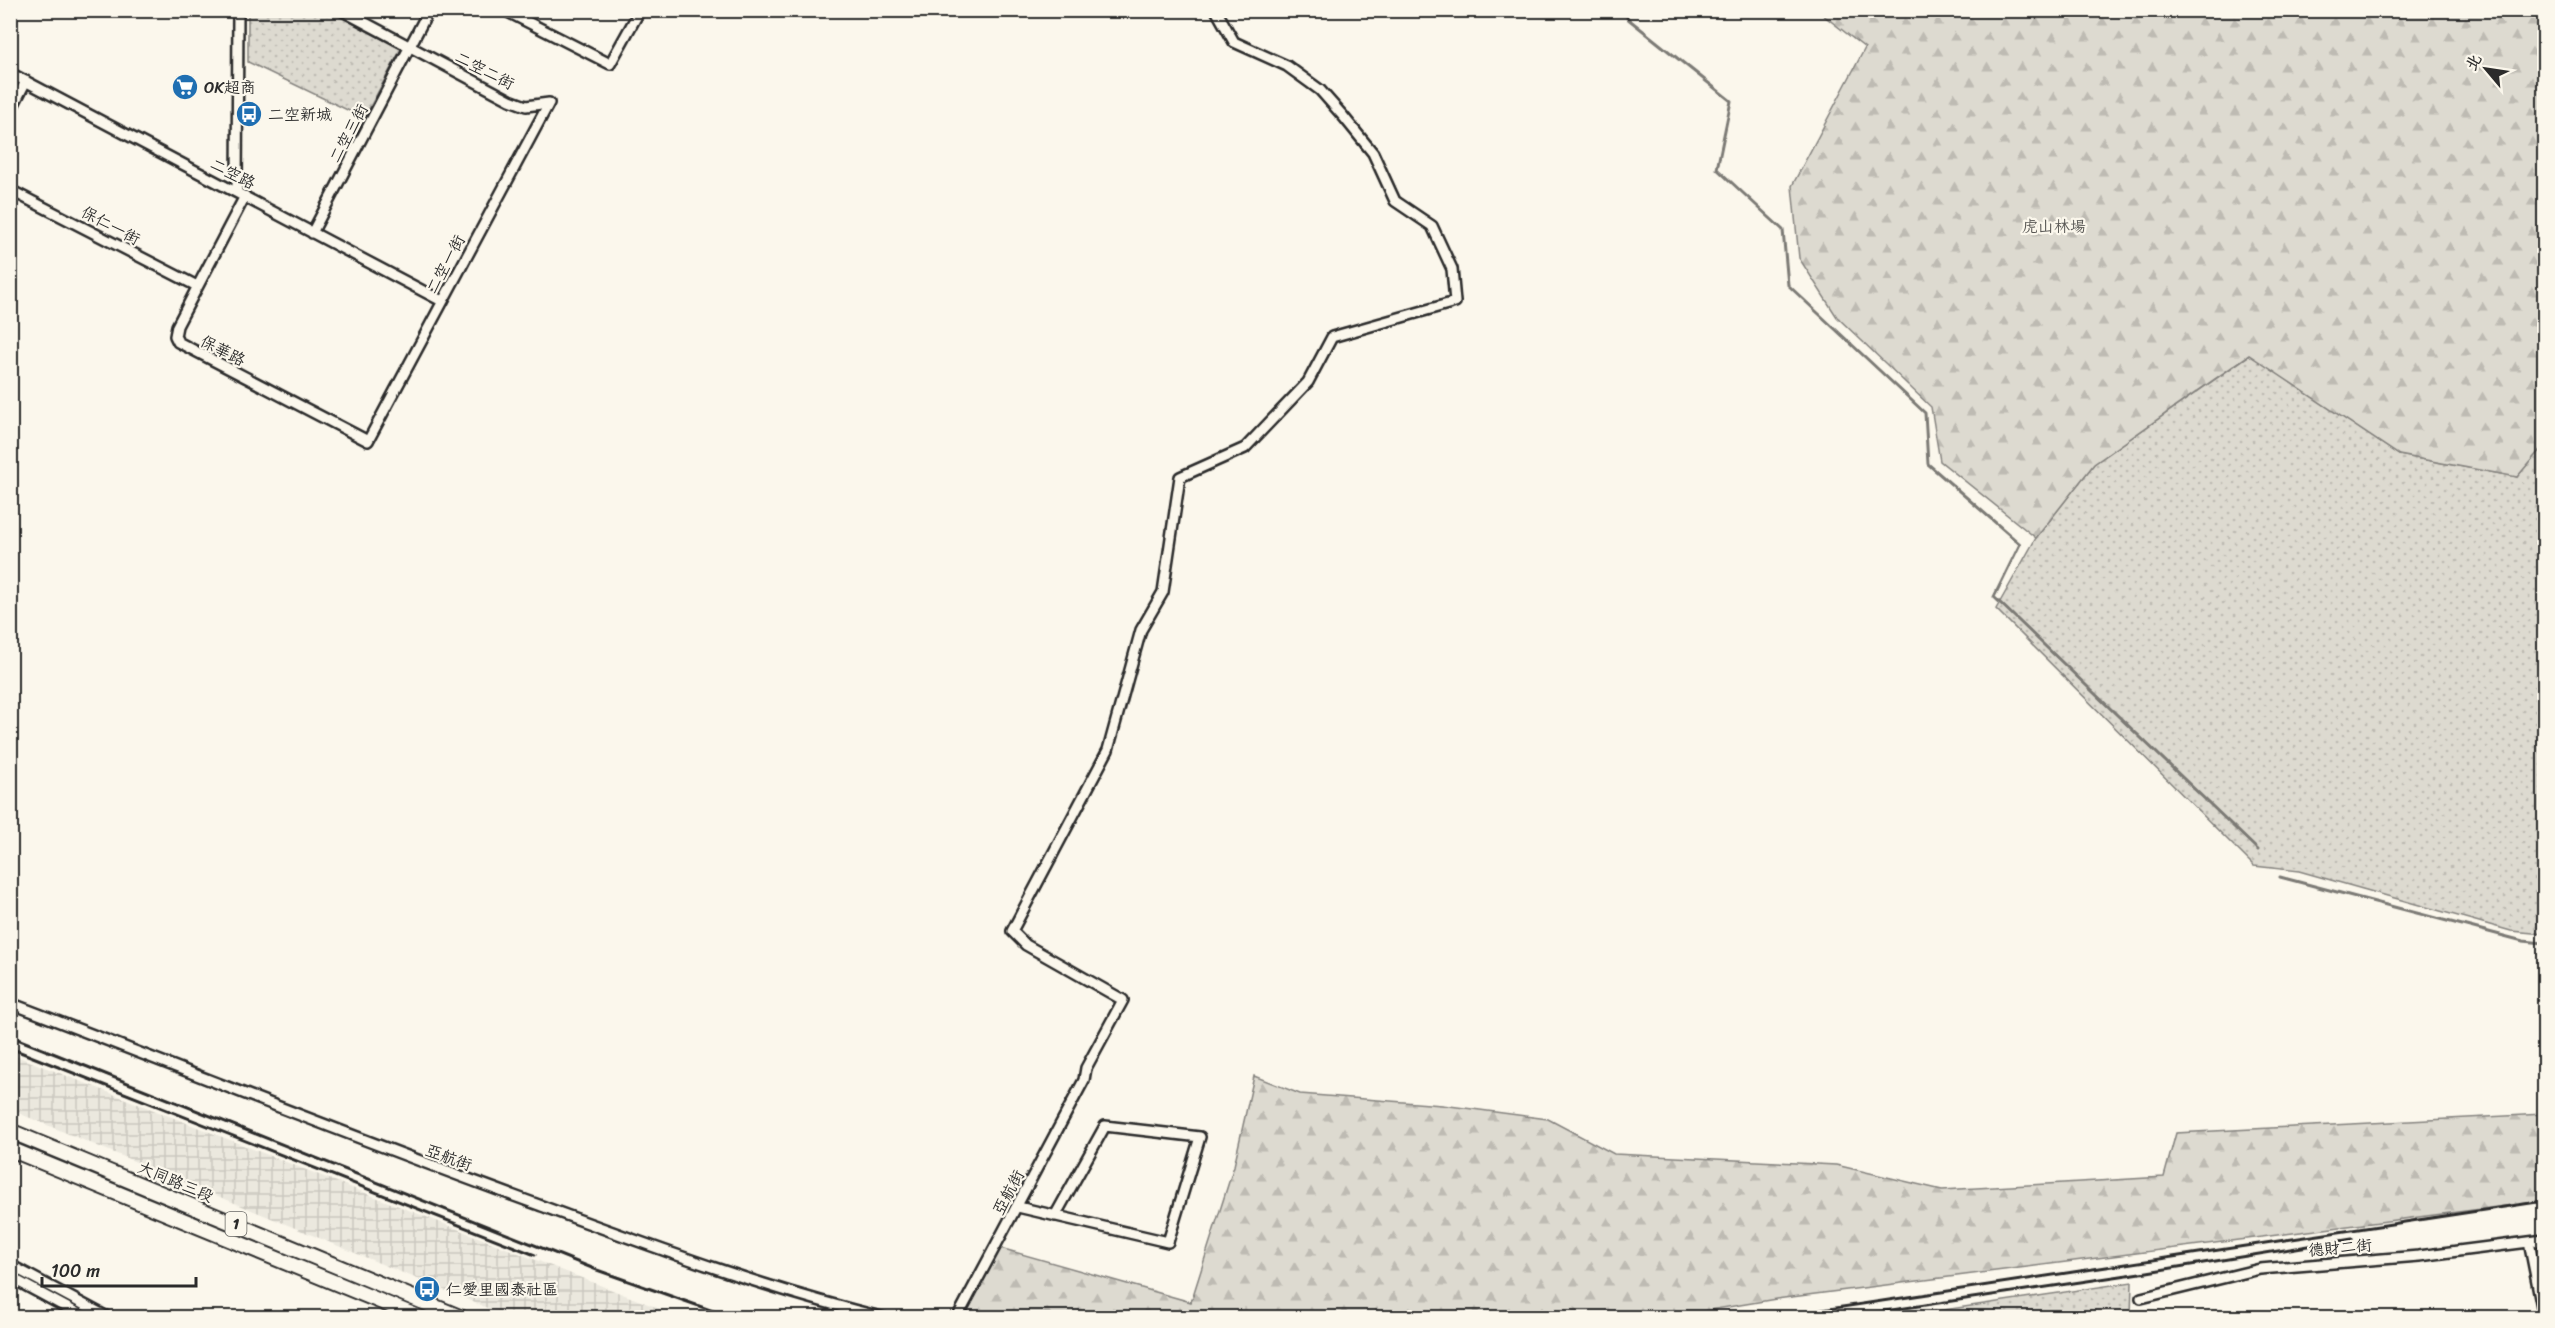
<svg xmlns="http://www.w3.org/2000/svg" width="2555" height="1328" font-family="Sriracha,'LXGW WenKai TC',sans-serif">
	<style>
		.industrial { fill: url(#industrial-grid) }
		.grass { fill: url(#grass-dots); stroke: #84827e; stroke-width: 1.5 }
		.forest { fill: url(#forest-firs); stroke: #84827e; stroke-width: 1.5 }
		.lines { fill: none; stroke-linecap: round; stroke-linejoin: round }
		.stream { stroke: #7b7a75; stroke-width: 3 }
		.street-casing { stroke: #2b2b2b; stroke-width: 14 }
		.primary-casing { stroke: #2b2b2b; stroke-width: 18 }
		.street { stroke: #fbf7ec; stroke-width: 9 }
		.primary { stroke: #fbf7ec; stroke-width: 14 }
		.rail { stroke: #2b2b2b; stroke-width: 3 }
		.labels { text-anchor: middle; stroke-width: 4.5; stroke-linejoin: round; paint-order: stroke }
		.shield { fill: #fbf7ec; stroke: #696865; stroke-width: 1.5 }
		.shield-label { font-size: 15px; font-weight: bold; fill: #2b2b2b }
		.street-label { font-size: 16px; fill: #2b2b2b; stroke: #fbf7ec }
		.poi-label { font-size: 16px; fill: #2b2b2b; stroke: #fbf7ec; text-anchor: start }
		.park-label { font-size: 16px; fill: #585754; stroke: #fbf7ec }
	</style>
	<defs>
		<pattern id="industrial-grid" width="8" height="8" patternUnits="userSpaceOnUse" patternTransform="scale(1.5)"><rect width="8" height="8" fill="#ebe8de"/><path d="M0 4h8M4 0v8" fill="none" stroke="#cac7bf"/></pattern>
		<pattern id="grass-dots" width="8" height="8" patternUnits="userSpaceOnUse" patternTransform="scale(1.5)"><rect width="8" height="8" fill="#dddad0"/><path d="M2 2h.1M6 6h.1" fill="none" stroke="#bebbb3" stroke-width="1.8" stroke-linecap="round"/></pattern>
		<pattern id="forest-firs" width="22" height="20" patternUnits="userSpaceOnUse" patternTransform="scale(1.5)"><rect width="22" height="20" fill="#dddad0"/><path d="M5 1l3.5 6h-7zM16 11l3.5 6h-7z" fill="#bebbb3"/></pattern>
	</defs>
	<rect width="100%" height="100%" fill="#fbf7ec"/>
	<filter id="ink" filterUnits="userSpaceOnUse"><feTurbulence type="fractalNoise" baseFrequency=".0167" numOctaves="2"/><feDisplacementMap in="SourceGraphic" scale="12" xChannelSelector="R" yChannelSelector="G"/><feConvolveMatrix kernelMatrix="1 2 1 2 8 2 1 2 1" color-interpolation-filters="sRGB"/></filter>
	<g filter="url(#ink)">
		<path class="industrial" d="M 11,1054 L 681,1317 L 509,1317 L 11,1110 Z"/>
		<path class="grass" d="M 248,11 L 330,11 L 401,49 L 364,118 L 248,62 Z
			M 2250,355 L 2399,455 L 2517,477 L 2544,445 L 2544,934 L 2511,931 L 2299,871 L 2254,866 L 1996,609 L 2036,538 L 2094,464 Z
			M 2132,1282 L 2131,1317 L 1897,1317 Z"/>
		<path class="forest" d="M 1818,11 L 2544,11 L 2544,445 L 2517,477 L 2399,455 L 2249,355 L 2094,464 L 2036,538 L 1940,461 L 1931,407 L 1837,317 L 1799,258 L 1792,186 L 1865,48 Z
			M 1254,1076 L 1300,1094 L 1442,1105 L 1548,1119 L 1614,1154 L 1836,1165 L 1942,1190 L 2164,1177 L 2176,1133 L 2544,1114 L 2544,1201 L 1776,1299 L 1668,1317 L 963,1317 L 1000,1248 L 1191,1302 L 1234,1166 Z"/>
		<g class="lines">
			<path class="stream" d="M 1628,10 L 1627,18 L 1731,101 L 1717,169 L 1783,230 L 1788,285 L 1925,413 L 1928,464 L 2020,544 L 1994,597 L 2258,850
				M 2280,877 L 2523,941 L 2544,943"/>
			<g class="street-casing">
				<path id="street" d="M 341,10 L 510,100 L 526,106 L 549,103
					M 504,10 L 610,64 L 640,10
					M 10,73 L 442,301
					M 10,112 L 26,81
					M 10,190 L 197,286
					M 237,192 L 238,10
					M 245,196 L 177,326 L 175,336 L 178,342 L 368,441 L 549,103
					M 312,233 L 429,10
					M 10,1003 C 186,1070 362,1141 539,1205 C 653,1247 766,1289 885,1318
					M 1018,1207 L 1168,1242 L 1200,1137 L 1105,1126 L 1055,1216
					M 2529,1242 L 2544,1317
					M 10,1265 L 109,1318
					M 10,1277 L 86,1318
					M 2141,1298 L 2260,1269 L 2419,1256 L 2544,1240
					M 957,1318 L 1084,1080 L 1086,1068 L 1123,1000 L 1026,945 L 1012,931 L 1108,750 L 1141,630 L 1163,592 L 1180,477 L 1245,448 L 1308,382 L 1332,337 L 1455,302 L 1452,269 L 1432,226 L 1395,201 L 1373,153 L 1343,116 L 1320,90 L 1287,66 L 1234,42 L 1216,10"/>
			</g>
			<g class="primary-casing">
				<path id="primary" d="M 10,1131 L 462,1318
					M 10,1149 L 421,1318"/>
			</g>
			<use href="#street" class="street"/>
			<use href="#primary" class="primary"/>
			<path class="rail" d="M 10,1036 L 597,1270 L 733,1318
				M 10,1048 L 535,1255
				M 1769,1318 L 2544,1201
				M 1838,1318 L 2141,1273 L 2352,1239"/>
		</g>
	</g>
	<defs>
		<g id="supermarket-disc" transform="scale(1.35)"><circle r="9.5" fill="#1f6fb2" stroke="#fbf7ec"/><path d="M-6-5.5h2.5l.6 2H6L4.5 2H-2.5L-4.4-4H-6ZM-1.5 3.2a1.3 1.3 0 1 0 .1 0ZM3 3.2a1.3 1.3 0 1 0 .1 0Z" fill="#fff"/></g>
		<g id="bus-disc" transform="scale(1.35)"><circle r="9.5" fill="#1f6fb2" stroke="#fbf7ec"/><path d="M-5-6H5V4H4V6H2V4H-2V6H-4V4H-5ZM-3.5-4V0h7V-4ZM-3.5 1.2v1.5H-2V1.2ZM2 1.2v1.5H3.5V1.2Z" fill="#fff"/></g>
	</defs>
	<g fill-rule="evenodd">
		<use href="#supermarket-disc" x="185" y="87"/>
		<use href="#bus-disc" x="249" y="114"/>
		<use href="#bus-disc" x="427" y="1289"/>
	</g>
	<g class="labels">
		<rect class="shield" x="225.5" y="1212" width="21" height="24" rx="4.5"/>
		<g class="shield-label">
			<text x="236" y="1229">1</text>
		</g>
		<g class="street-label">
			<text transform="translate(485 70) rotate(27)" y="6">二空二街</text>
			<text transform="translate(348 133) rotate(-62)" y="6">二空三街</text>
			<text transform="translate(233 173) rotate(27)" y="6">二空路</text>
			<text transform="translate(111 225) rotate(28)" y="6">保仁一街</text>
			<text transform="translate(445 264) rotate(-62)" y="6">二空一街</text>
			<text transform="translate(223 350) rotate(27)" y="6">保華路</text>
			<text transform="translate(449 1157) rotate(20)" y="6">亞航街</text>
			<text transform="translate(176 1181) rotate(23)" y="6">大同路三段</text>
			<text transform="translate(1008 1192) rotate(-62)" y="6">亞航街</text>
			<text transform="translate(2340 1247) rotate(-5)" y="6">德財二街</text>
		</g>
		<g class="poi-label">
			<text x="204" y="93">OK超商</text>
			<text x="268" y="120">二空新城</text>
			<text x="446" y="1295">仁愛里國泰社區</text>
		</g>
		<g class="park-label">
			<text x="2054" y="232">虎山林場</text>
		</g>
	</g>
	<rect width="2555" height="1328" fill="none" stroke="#fbf7ec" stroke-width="36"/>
	<rect x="18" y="18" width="2519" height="1292" fill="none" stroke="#2b2b2b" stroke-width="2" filter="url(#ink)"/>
	<g transform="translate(2486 69) rotate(299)" stroke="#fbf7ec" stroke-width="4.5" paint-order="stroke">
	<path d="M0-4.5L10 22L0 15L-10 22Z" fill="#2b2b2b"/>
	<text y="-9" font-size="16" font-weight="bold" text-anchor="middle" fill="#2b2b2b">北</text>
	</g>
	<path d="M42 1277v9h154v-9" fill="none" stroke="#2b2b2b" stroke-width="3"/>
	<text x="51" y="1277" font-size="18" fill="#2b2b2b" stroke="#fbf7ec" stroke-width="4.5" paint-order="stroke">100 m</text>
</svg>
